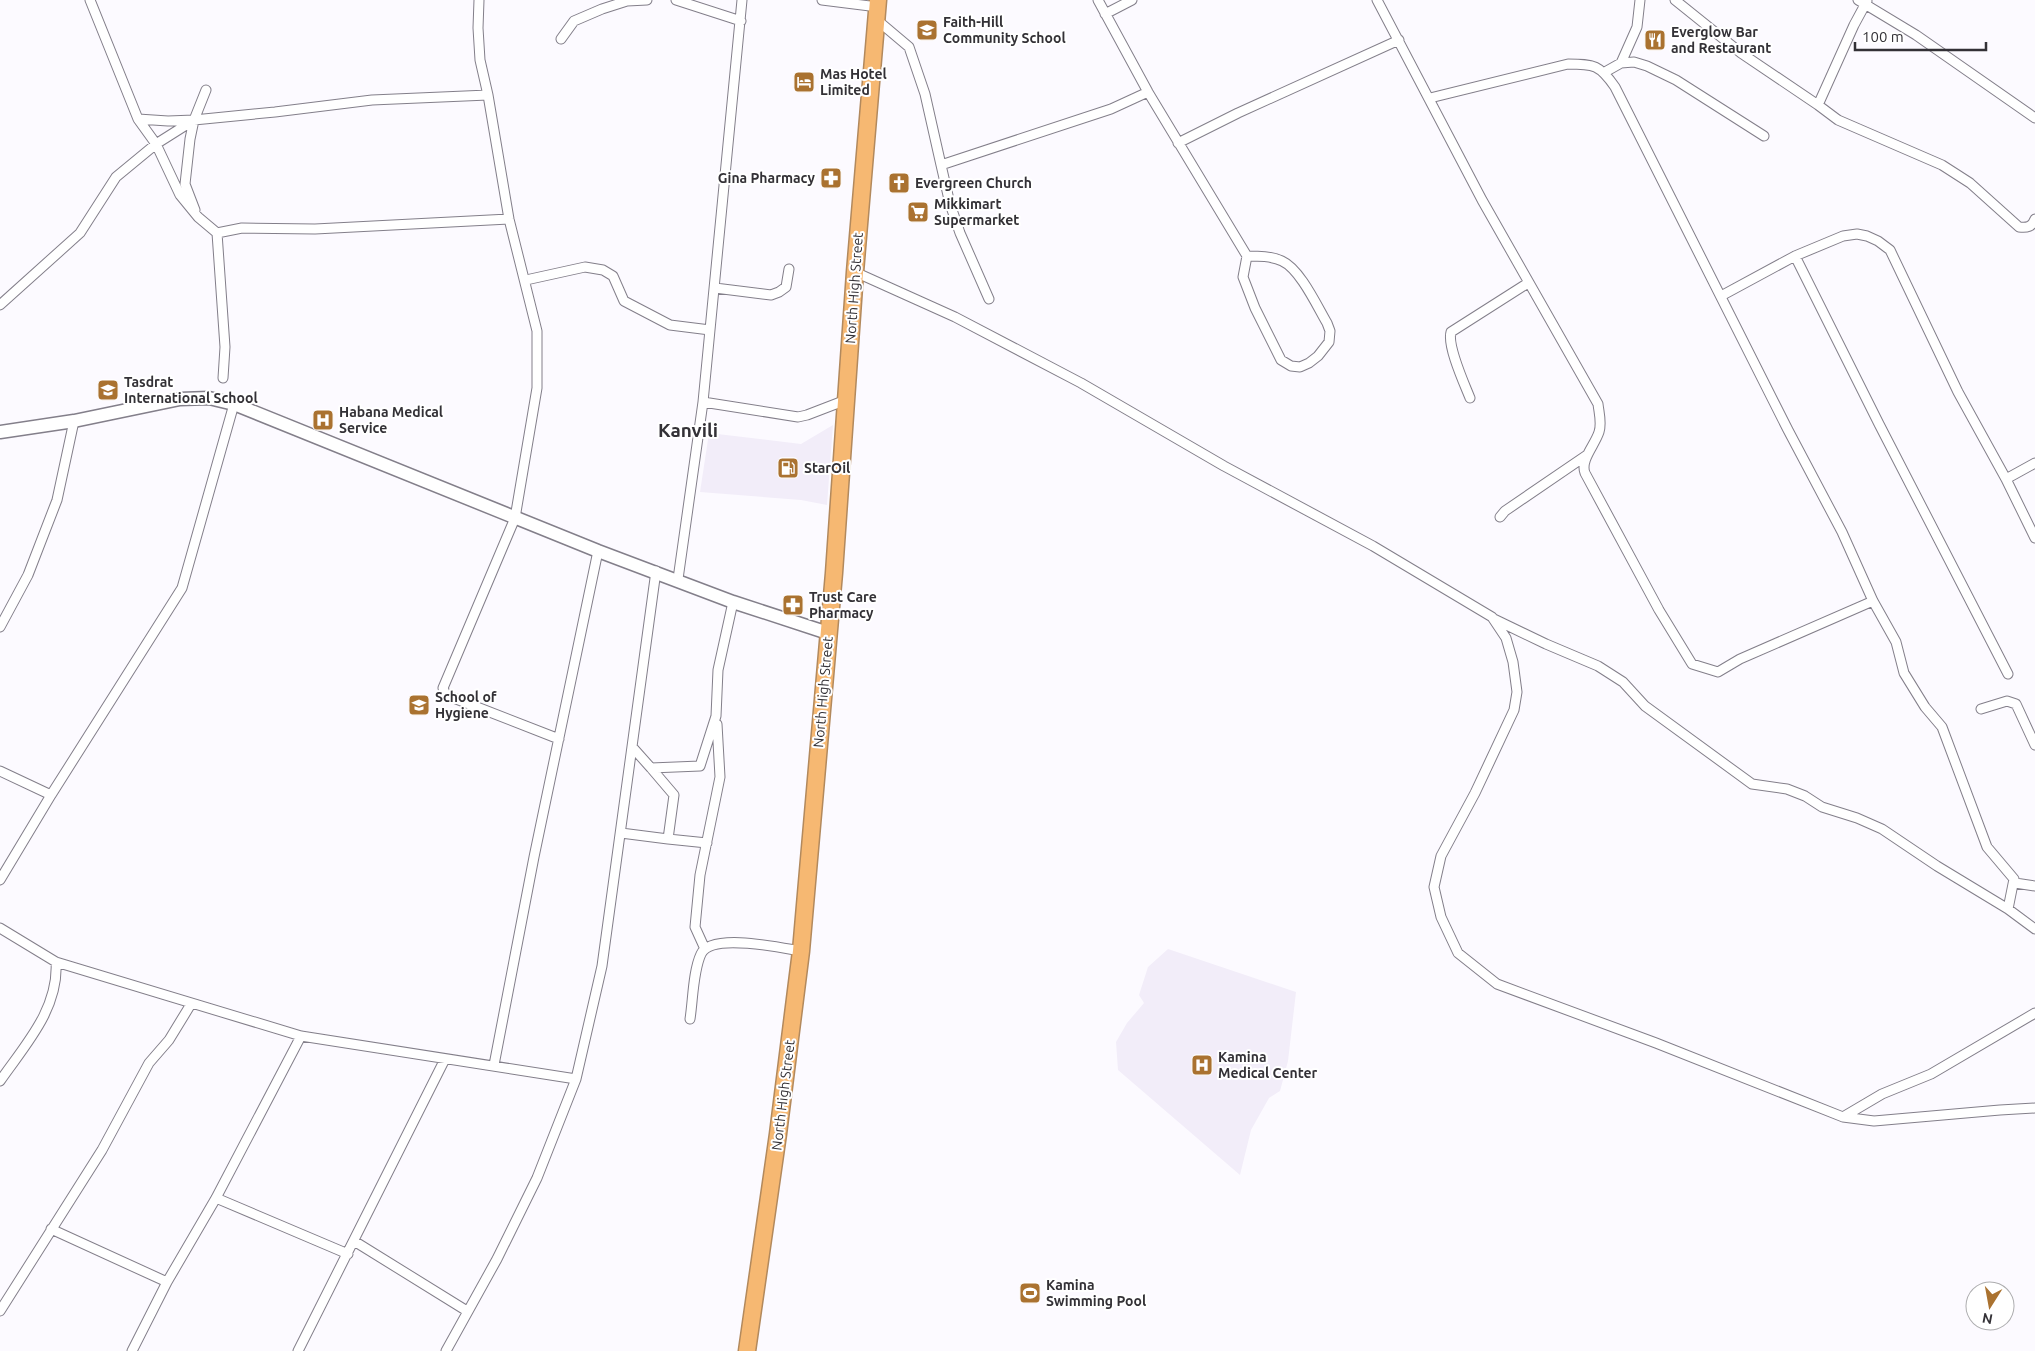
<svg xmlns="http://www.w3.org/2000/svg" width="2035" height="1351" font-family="Ubuntu,sans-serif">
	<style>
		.built { fill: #f2edf9 }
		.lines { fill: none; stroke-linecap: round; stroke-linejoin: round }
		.street-casing { stroke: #837f8a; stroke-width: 11 }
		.secondary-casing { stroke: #837f8a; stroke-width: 15 }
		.highway-casing { stroke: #b2895d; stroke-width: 19 }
		.street { stroke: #fff; stroke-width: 9 }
		.secondary { stroke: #fff; stroke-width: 12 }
		.highway { stroke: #f6b872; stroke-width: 16 }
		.labels { text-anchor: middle; stroke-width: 4; stroke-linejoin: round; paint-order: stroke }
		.poi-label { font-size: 14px; font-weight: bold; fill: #333136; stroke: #fff; text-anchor: start }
		.street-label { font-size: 14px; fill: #333136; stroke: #fff }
		.district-label { font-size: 19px; font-weight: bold; fill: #333136; stroke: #fff }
	</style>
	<rect width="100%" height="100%" fill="#fcfaff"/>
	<path class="built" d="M 833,425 L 827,505 L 801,500 L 700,492 L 709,433 L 801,444 Z
		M 1168,949 L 1296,992 L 1288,1061 L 1280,1091 L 1269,1098 L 1251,1130 L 1240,1175 L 1118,1070 L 1116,1042 L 1127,1023 L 1144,1003 L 1139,995 L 1148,967 Z"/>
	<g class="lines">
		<g class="street-casing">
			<path id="street" d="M 90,0 L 138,119 L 156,144 L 180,195 L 198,217 L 217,233 L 225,347 L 223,378
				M 479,0 L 478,28 L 480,60 L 488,95 L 509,219 L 537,331 L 537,388 L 515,518 L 443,688 L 446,695 L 559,739
				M 676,0 L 741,21
				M 822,0 L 878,7
				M 1098,0 L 1148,92 L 1247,256 L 1243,277 L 1255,308 L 1281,360 L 1291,366 L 1300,367 L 1309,363 L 1318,356 L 1329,342 L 1330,331 L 1327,323 C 1317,306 1300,269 1282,261 C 1271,256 1259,256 1247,256
				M 1377,0 L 1482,200 L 1598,404 C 1599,413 1602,423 1599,432 C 1595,445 1580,460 1585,473 L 1659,610 L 1692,664 L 1718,672 L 1740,659 L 1873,601
				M 1675,0 L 1741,53 L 1818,105 L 1838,120 L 1942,165 L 1970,183 L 2019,227 C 2027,228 2032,227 2035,219
				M 1858,0 L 1916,35 L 2035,118
				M 1105,14 L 1132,0
				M 877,20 L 909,47 L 925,94 L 941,165
				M 561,39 L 574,21 L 602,9 L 627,1 L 647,0
				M 1621,63 L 1637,27 L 1640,0
				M 1605,72 L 1621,63 L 1634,62 L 1647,66 L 1676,80 L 1764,136
				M 1430,98 L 1568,64 C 1594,64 1600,65 1615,87 L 1788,430 L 1842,532 L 1873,601 L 1896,642 L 1904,673 L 1925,707 L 1942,727 L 1987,847 L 2014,879 L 2008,909 L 2035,929
				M 1818,105 L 1854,25 L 1867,1
				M 138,119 L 168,121 L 194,120 L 206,90
				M 1178,143 L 1238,113 L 1399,40
				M 195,210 L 185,184 L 190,139 L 194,120 L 275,112 L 372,100 L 488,95
				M 217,233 L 242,228 L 315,229 L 509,219
				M 1795,256 L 1879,424 L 2008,674
				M 855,272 L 955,317 L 1081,383 L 1224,466 L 1373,546 L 1492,617 L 1506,638 L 1513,662 L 1517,692 L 1514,710 L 1475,793 L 1441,856 L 1434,887 L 1441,917 L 1458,953 L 1497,984 L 1656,1043 L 1843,1117 L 1874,1121 L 2000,1110 L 2035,1108
				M 526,280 L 585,267 L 603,270 L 613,276 L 624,301 L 670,325 L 710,330
				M 715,288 L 771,295 L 779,292 L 786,287 L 789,269
				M 1721,296 L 1795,256 L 1843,236 L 1857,234 L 1867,236 L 1878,241 L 1890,250 L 1958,392 L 2006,479 L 2035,538
				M 989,299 L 960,233 L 950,204 L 941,165 L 1111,109 L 1148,92
				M 0,305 L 80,233 L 116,177 L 156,144 L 194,120
				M 1470,398 C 1464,383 1447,346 1451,332 L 1528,283
				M 703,402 L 798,417 L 807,415 L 846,400
				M 2006,479 L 2035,463
				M 1500,517 L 1505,511 L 1587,455
				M 678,579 L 703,402 L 742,0
				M 1494,619 L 1546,644 L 1598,666 L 1623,682 L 1645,706 L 1752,784 L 1787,789 L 1805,796 L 1822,807 L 1857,818 L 1882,829 L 1937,866 L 2008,909
				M 0,627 L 28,575 L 57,500 L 74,421
				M 1981,709 L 2007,701 L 2016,704 L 2035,745
				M 634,749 L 651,768 L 700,766 L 716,716 L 718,670 L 733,602
				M 651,768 L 674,795 L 668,839 L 707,843
				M 0,771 L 51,795
				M 621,833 L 668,839
				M 0,880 L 51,795 L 182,588 L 234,404
				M 2015,883 L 2035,886
				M 0,928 L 56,962 L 301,1036 L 576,1079
				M 705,949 L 695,927 L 700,875 L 720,777 L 717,724
				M 690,1019 C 693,1000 693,971 701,954 C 711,932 782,948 801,951
				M 494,1065 L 534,857 L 598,551
				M 0,1081 C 25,1045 59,1009 56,962
				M 1843,1117 L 1882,1094 L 1931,1074 L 2035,1013
				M 216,1198 L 348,1254
				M 51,1229 L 167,1282
				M 354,1241 L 467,1311
				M 0,1311 L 102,1150 L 149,1063 L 169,1040 L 191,1004
				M 132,1351 L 167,1282 L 216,1198 L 301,1036
				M 298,1351 L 445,1059
				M 446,1351 L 497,1259 L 537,1178 L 576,1079 L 602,966 L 656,571"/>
		</g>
		<g class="secondary-casing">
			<path id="secondary" d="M 0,432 L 74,421 L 180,399 L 209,398 L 234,404 L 598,551 L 733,602 L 828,633"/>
		</g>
		<g class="highway-casing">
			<path id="highway" d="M 747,1351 L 778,1134 L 801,951 L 834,573 L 855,272 L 878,0"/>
		</g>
		<use href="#street" class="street"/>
		<use href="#secondary" class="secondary"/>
		<use href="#highway" class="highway"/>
	</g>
	<defs>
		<g id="school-square" transform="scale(1.125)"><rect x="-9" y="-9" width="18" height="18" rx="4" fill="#aa7230" stroke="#fff"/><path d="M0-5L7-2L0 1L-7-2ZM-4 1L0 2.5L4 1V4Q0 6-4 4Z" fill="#fff"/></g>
		<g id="restaurant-square" transform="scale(1.125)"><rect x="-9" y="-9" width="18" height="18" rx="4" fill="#aa7230" stroke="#fff"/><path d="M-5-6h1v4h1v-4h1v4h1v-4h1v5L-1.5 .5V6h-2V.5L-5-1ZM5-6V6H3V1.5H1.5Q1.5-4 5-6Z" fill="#fff"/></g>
		<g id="hotel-square" transform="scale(1.125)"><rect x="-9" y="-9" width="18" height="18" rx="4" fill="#aa7230" stroke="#fff"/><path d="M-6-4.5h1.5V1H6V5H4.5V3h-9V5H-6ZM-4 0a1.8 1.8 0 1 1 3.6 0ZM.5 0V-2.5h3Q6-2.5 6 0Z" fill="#fff"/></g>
		<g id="pharmacy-square" transform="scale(1.125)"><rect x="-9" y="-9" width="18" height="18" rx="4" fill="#aa7230" stroke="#fff"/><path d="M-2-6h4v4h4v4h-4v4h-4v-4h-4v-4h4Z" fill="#fff"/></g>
		<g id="church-square" transform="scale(1.125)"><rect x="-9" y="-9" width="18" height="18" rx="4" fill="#aa7230" stroke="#fff"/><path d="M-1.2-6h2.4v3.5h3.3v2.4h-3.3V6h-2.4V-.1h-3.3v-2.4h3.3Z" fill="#fff"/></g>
		<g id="supermarket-square" transform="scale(1.125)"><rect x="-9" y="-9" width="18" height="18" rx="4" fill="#aa7230" stroke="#fff"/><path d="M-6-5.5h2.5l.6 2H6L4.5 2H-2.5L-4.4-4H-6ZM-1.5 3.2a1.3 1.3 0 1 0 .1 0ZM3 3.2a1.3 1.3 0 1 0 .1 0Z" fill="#fff"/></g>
		<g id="hospital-square" transform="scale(1.125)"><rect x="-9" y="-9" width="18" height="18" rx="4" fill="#aa7230" stroke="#fff"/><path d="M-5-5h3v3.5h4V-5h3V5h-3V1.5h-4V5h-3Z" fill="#fff"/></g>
		<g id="fuel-square" transform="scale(1.125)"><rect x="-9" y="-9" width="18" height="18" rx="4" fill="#aa7230" stroke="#fff"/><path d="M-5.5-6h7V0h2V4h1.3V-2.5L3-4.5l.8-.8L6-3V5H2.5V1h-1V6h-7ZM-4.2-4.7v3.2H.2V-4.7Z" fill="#fff"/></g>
		<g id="stadium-square" transform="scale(1.125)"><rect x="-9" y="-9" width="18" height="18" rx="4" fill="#aa7230" stroke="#fff"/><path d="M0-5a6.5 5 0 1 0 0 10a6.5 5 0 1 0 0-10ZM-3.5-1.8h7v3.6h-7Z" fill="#fff"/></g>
	</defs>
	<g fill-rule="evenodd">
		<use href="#school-square" x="927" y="30"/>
		<use href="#restaurant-square" x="1655" y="40"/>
		<use href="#hotel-square" x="804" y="82"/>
		<use href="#pharmacy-square" x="831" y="178"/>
		<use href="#church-square" x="899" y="183"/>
		<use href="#supermarket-square" x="918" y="212"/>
		<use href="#school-square" x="108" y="390"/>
		<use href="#hospital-square" x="323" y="420"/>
		<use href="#fuel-square" x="788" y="468"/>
		<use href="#pharmacy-square" x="793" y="605"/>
		<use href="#school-square" x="419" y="705"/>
		<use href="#hospital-square" x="1202" y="1065"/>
		<use href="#stadium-square" x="1030" y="1293"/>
	</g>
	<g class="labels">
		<g class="poi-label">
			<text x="943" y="27">Faith-Hill<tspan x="943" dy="16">Community School</tspan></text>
			<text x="1671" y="37">Everglow Bar<tspan x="1671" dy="16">and Restaurant</tspan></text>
			<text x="820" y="79">Mas Hotel<tspan x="820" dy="16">Limited</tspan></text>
			<text x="815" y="183" text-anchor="end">Gina Pharmacy</text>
			<text x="915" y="188">Evergreen Church</text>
			<text x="934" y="209">Mikkimart<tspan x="934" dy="16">Supermarket</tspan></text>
			<text x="124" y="387">Tasdrat<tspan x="124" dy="16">International School</tspan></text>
			<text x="339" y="417">Habana Medical<tspan x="339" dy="16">Service</tspan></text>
			<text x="804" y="473">StarOil</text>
			<text x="809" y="602">Trust Care<tspan x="809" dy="16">Pharmacy</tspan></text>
			<text x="435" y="702">School of<tspan x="435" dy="16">Hygiene</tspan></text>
			<text x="1218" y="1062">Kamina<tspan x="1218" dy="16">Medical Center</tspan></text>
			<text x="1046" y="1290">Kamina<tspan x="1046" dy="16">Swimming Pool</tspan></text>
		</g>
		<g class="street-label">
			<text transform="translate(854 288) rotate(-86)" y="5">North High Street</text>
			<text transform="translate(823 692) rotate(-85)" y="5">North High Street</text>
			<text transform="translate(783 1095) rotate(-83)" y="5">North High Street</text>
		</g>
		<g class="district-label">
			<text x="688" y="437">Kanvili</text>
		</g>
	</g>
	<g transform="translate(1990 1306) rotate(191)"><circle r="24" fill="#ffffff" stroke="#adadaf"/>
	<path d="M0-4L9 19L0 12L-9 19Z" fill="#aa7230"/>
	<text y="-8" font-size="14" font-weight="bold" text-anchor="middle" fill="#333136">N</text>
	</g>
	<path d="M1855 42v8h131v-8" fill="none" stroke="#333136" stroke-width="2.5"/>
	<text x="1862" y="42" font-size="15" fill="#333136" stroke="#ffffff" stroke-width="4" paint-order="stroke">100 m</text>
</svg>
